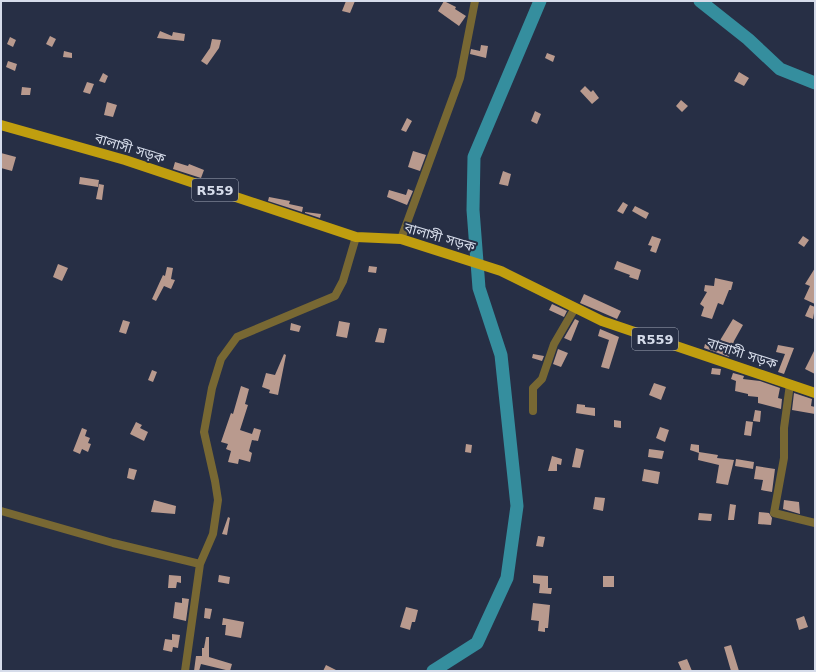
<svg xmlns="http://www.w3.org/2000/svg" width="816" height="672" font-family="'DejaVu Sans','Noto Sans Bengali',sans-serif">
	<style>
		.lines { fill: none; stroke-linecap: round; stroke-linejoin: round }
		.river { stroke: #358e9e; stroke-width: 13 }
		.building { fill: #b99a8e }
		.minor { stroke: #786833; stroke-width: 8 }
		.primary { stroke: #c09e0f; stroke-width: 10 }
		.labels { text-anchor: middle; stroke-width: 4; stroke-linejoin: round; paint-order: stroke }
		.shield { fill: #272f45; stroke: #a2a8b8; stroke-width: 1 }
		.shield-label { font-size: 13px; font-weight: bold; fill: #d6dcea }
		.street-label { font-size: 14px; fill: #d6dcea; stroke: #272f45 }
	</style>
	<rect width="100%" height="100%" fill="#272f45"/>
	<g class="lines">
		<path class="river" d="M 700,1 L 748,39 L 780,69 L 815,83
			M 433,671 L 477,643 L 507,578 L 517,506 L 501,355 L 479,288 L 473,210 L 474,157 L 540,1"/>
	</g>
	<path class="building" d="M 346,1 L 355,1 L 350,13 L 342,11 Z
		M 444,1 L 456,7 L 455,9 L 466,16 L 459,26 L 438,11 Z
		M 160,31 L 172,36 L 173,32 L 185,34 L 184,41 L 157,38 Z
		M 50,36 L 56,39 L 52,47 L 46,44 Z
		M 10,37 L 16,40 L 13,47 L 7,44 Z
		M 212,39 L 221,40 L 219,48 L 207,65 L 201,61 L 210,48 Z
		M 481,45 L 488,46 L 486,58 L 470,54 L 471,49 L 480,51 Z
		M 64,51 L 72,53 L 72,58 L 63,57 Z
		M 547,53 L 555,56 L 553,62 L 545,58 Z
		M 8,61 L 17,64 L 15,71 L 6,67 Z
		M 739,72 L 749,78 L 744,86 L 734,81 Z
		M 103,73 L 108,76 L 105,83 L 99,81 Z
		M 87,82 L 94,84 L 90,94 L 83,92 Z
		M 585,86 L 591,92 L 593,90 L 599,98 L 592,104 L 580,91 Z
		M 22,87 L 31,88 L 30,95 L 21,95 Z
		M 681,100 L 688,106 L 682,112 L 676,106 Z
		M 107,102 L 117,105 L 113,117 L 104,115 Z
		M 535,111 L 541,114 L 537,124 L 531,121 Z
		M 407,118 L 412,121 L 406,132 L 401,130 Z
		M 413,151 L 426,155 L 420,171 L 408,167 Z
		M 1,153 L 16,157 L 12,171 L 1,168 Z
		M 175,162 L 188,166 L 189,164 L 204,170 L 201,178 L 173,169 Z
		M 503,171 L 511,174 L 508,186 L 499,184 Z
		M 80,177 L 99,180 L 98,187 L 79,184 Z
		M 99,184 L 104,185 L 102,200 L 96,199 Z
		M 408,189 L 413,191 L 407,205 L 387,197 L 389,190 L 406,195 Z
		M 269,197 L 290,201 L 289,204 L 303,207 L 302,212 L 268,201 Z
		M 623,202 L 628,205 L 623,214 L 617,211 Z
		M 635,206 L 649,213 L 646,219 L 632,211 Z
		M 305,212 L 321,214 L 320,218 L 305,213 Z
		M 417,227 L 430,230 L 427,238 L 416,233 Z
		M 652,236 L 661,239 L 656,253 L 650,251 L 652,246 L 648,245 Z
		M 803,236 L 809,240 L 804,247 L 798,243 Z
		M 617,261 L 641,270 L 638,280 L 629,277 L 630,275 L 614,269 Z
		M 58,264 L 68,268 L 62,281 L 53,277 Z
		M 369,266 L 377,267 L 376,273 L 368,272 Z
		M 167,267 L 173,268 L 171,279 L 175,280 L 171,289 L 164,286 L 156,301 L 152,299 L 163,275 L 165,276 Z
		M 815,268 L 815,304 L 804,299 L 810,286 L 805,284 Z
		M 715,278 L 733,282 L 731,290 L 729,290 L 723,305 L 718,303 L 712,319 L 701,316 L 704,307 L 700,304 L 707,292 L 704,291 L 705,285 L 714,286 Z
		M 584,294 L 621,311 L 617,319 L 580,303 Z
		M 552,304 L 567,311 L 564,317 L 549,310 Z
		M 810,305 L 815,307 L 813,319 L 805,316 Z
		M 575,319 L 579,321 L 571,341 L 564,338 Z
		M 733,319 L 743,325 L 734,341 L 729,357 L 704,348 L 705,344 L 709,346 L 712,339 L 719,342 Z
		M 123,320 L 130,322 L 126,334 L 119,332 Z
		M 339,321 L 350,323 L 347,338 L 336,336 Z
		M 291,323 L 301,326 L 299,332 L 290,330 Z
		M 379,328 L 387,329 L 384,343 L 375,342 Z
		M 600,329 L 619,337 L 609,369 L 601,367 L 609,340 L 598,336 Z
		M 778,345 L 794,348 L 784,374 L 778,372 L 785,354 L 776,352 Z
		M 558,349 L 568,353 L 561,367 L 553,364 Z
		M 815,349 L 815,374 L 805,369 Z
		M 284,354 L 286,355 L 278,395 L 269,393 L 270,390 L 262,387 L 266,373 L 275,375 Z
		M 533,354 L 544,356 L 542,361 L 532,358 Z
		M 712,368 L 721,369 L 720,375 L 711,374 Z
		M 152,370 L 157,372 L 153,382 L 148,380 Z
		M 733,373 L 744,376 L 743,379 L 760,381 L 780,388 L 778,398 L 782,399 L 781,409 L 758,403 L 758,397 L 748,396 L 748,394 L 735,391 L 736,381 L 731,379 Z
		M 654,383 L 666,387 L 661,400 L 649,395 Z
		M 241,386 L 249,389 L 245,404 L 248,405 L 240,430 L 252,434 L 254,428 L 261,430 L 258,441 L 252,440 L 249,451 L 252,453 L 250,462 L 239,459 L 238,464 L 228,462 L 231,451 L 226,449 L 228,444 L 221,442 L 231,413 L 233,414 Z
		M 794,393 L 812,399 L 811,406 L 815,407 L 815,414 L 792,410 Z
		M 577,404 L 585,405 L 585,407 L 595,408 L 595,416 L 576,413 Z
		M 755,410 L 761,411 L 760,422 L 753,421 Z
		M 614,420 L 621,421 L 621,428 L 614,427 Z
		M 746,421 L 753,422 L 751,436 L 744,435 Z
		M 136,422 L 142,425 L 140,428 L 148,432 L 144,441 L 130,434 Z
		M 660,427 L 669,430 L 665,442 L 656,438 Z
		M 82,428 L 87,430 L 85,436 L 90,438 L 88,443 L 91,444 L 88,452 L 82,449 L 80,454 L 73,451 Z
		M 466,444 L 472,445 L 471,453 L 465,452 Z
		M 691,444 L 699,445 L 699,453 L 690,450 Z
		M 576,448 L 584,450 L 580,468 L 572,467 Z
		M 649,449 L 664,451 L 662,459 L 648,457 Z
		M 699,452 L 718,455 L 717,458 L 734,460 L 728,485 L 716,483 L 719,465 L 698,460 Z
		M 552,456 L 562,459 L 561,465 L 557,464 L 557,471 L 548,471 Z
		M 736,459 L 754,462 L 753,469 L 735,466 Z
		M 756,466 L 775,469 L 772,492 L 761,490 L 763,480 L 754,479 Z
		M 129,468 L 137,470 L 134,480 L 127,478 Z
		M 644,469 L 660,472 L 658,484 L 642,481 Z
		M 595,497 L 605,498 L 603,511 L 593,509 Z
		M 154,500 L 176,506 L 175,514 L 151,512 Z
		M 784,500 L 799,502 L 800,514 L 783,509 Z
		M 730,504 L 736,505 L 734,520 L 728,520 Z
		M 759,512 L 769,513 L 772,518 L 771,525 L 758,524 Z
		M 699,513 L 712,514 L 711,521 L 698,520 Z
		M 228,517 L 230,518 L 227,535 L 222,534 Z
		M 538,536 L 545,537 L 543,547 L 536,546 Z
		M 169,575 L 181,576 L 181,583 L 177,582 L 176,588 L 168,588 Z
		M 219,575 L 230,577 L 229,584 L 218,582 Z
		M 533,575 L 548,576 L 548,588 L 552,588 L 551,594 L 539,593 L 540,584 L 533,583 Z
		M 603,576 L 614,576 L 614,587 L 603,587 Z
		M 182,598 L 189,599 L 186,621 L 173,618 L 175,602 L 182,603 Z
		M 533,603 L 550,605 L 548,628 L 545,628 L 545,632 L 538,631 L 539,621 L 531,620 Z
		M 406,607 L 418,610 L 415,622 L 412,622 L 410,630 L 400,627 Z
		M 205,608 L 212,609 L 210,619 L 204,618 Z
		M 804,616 L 808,627 L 799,630 L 796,619 Z
		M 223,618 L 244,622 L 241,638 L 225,635 L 226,625 L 222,625 Z
		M 172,634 L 180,635 L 178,648 L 173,647 L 172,652 L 163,650 L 165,639 L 172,640 Z
		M 206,637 L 209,637 L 209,657 L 232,664 L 230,671 L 201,664 L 199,671 L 194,671 L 196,656 L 202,656 L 202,648 L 204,648 Z
		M 731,645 L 739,671 L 731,671 L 724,647 Z
		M 687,659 L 692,671 L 682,671 L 678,662 Z
		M 326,665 L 338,671 L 323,671 Z"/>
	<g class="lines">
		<path class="minor" d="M 401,239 L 460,78 L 475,1
			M 790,384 L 784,428 L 784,458 L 774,513 L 815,523
			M 533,411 L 533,388 L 542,379 L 554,344 L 575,308
			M 1,511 L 113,543 L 200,564
			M 185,671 L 200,564 L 213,534 L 218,500 L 215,481 L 204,432 L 212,388 L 221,359 L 237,337 L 335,296 L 343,281 L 356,237"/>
		<path class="primary" d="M 1,125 L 125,160 L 356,237 L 401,239 L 501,271 L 602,321 L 815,393"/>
	</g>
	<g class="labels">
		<g class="shield">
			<rect x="192" y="179" width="46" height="22" rx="3"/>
			<rect x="632" y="328" width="46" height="22" rx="3"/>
		</g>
		<g class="shield-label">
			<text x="215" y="195">R559</text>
			<text x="655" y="344">R559</text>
		</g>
		<g class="street-label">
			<text transform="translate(130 148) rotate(17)" y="5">বালাসী সড়ক</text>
			<text transform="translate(440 237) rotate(16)" y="5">বালাসী সড়ক</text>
			<text transform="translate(742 353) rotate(18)" y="5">বালাসী সড়ক</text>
		</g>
	</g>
	<rect width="816" height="672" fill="none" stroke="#d6dcea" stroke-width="4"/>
</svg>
